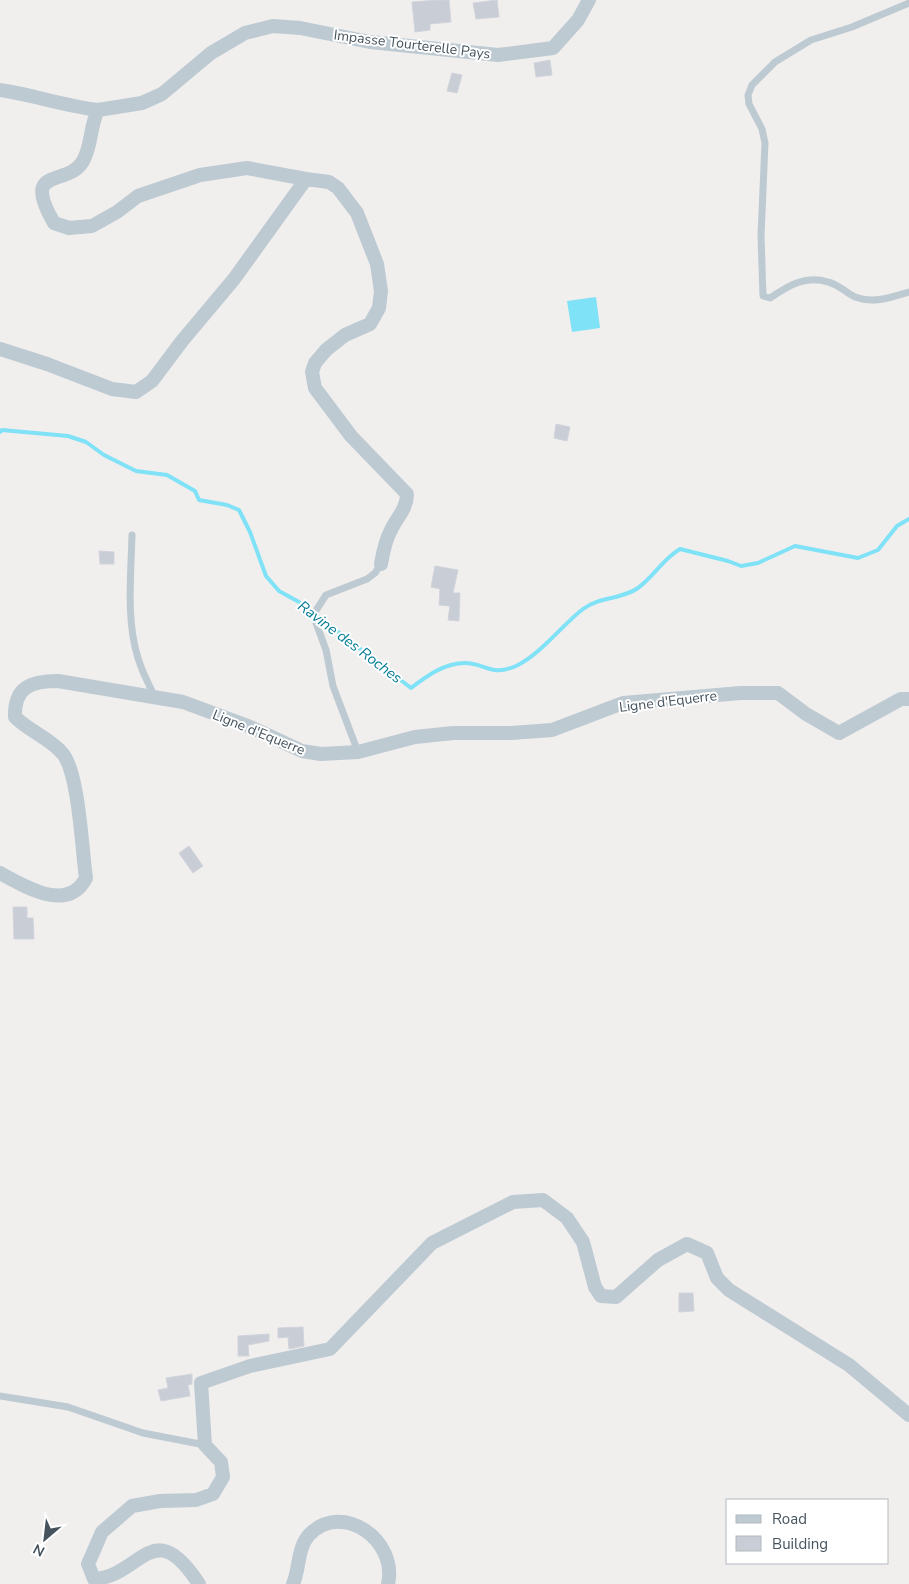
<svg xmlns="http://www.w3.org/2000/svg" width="909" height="1584" font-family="'Nunito Sans',sans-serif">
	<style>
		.water { fill: #7fe2f6 }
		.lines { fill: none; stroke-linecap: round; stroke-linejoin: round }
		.stream { stroke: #7fe2f6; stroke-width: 4 }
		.building { fill: #c9cdd5; stroke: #d1d4db }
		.lane { stroke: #bdcad2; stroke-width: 7 }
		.street { stroke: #bdcad2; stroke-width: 14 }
		.labels { text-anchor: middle; stroke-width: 4; stroke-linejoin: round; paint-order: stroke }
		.street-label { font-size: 14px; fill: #44535e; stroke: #fff }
		.water-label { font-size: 15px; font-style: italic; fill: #037c94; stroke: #fff }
	</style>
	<rect width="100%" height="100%" fill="#f1eeee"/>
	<path class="water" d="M 596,297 L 600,328 L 572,332 L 567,301 Z"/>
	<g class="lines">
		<path class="stream" d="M 0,432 L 2,430 L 68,436 L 86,442 L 104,455 L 136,471 L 167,475 L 195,491 L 199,500 L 227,505 L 239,510 L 250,532 L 266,576 L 279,591 L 299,602 L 411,688 C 427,676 444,663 465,663 C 485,663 491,677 516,666 C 540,655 562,625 583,609 C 600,596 621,600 638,588 C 654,576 663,559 680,549 L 728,561 L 741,566 L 758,563 L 795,546 L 858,558 L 878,550 L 897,526 L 909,519"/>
	</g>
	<path class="building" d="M 438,0 L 449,0 L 451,22 L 430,24 L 430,30 L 415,32 L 412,2 Z
		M 497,0 L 499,17 L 476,19 L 473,3 Z
		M 550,60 L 552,75 L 536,77 L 534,63 Z
		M 452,73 L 462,75 L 457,93 L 447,91 Z
		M 556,424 L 570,427 L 567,441 L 554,438 Z
		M 99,551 L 114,552 L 114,564 L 100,564 Z
		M 435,566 L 458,570 L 453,593 L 460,593 L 459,621 L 448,620 L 450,606 L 439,605 L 440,589 L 431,587 Z
		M 189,846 L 203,866 L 193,873 L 179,853 Z
		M 13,907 L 27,907 L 27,918 L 33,918 L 34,939 L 14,939 Z
		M 679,1293 L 693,1293 L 694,1311 L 679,1312 Z
		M 303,1327 L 304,1346 L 289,1349 L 288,1337 L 278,1338 L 278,1328 Z
		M 269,1334 L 269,1341 L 248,1345 L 249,1356 L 238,1356 L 238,1336 Z
		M 192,1374 L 192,1384 L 188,1385 L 190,1396 L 161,1401 L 158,1390 L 168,1388 L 166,1378 Z"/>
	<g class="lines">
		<path class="lane" d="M 909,3 L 852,27 L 811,40 L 775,62 L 752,85 L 748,95 L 749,104 L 762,129 L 765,143 L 761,236 L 763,296 L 770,298 C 788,286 804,275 828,282 C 838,284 846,293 855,297 C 874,304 892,297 909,292
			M 132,535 C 131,575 126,620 138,658 C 142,672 149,685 155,697
			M 358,752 L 333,686 L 326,650 L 315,620 L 315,612 L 326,595 L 367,579 L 375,573 L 381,564
			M 0,1396 L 68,1407 L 143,1433 L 205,1445"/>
		<path class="street" d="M 0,90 C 33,95 65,106 98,110
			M 0,349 L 47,364 L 112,389 L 136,392 L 152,381 L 182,341 L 234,279 L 306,179
			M 381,564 C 383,552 385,541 391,530 C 397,517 407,509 407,494 L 351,436 L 315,388 L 312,372 L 315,363 L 326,350 L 345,335 L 370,324 L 379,308 L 381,291 L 377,264 L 357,213 L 338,188 L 329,182 L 306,179 L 247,168 L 200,175 L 138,196 L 117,212 L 92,226 L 69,228 L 54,223 C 20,164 68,188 83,161 C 92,146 90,125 98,110 L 142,103 L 162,94 L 211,53 L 245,33 L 273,26 L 300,28 L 370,42 L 498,55 L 553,48 L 578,20 L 589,0
			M 0,873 C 26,887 68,913 86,878 C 82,851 79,774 63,754 C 50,738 30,732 15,717 C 14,687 31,681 58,681 L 183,702 L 248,726 L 302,751 L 321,754 L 358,752 L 415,737 L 453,733 L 511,733 L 552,730 L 623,703 L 741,693 L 778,693 L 806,714 L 839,733 L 901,699 L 909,699
			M 199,1584 C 153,1513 142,1576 94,1579 L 88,1564 L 102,1532 L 132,1506 L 160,1501 L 196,1500 L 213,1494 L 223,1477 L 221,1462 L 205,1445 L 201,1383 L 250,1366 L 330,1349 L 432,1243 L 513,1202 L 543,1200 L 567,1218 L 583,1242 L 595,1287 L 601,1296 L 616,1297 L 658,1260 L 687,1244 L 707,1253 L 717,1278 L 729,1290 L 849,1365 L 909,1415
			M 293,1584 C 300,1568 297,1547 310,1534 C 342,1501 398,1540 388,1584"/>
	</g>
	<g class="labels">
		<g class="street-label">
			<text transform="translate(412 44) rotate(7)" y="5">Impasse Tourterelle Pays</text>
			<text transform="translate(668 701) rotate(-7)" y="5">Ligne d'Equerre</text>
			<text transform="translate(259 732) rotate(22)" y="5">Ligne d'Equerre</text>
		</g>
		<g class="water-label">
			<text transform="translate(350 642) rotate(37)" y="5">Ravine des Roches</text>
		</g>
	</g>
	<rect x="726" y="1499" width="162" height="65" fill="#ffffff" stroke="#b4babf"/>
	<rect x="736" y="1515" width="25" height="8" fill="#bdcad2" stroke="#b4babf"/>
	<text x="772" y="1524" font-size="15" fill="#44535e">Road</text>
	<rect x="736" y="1536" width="25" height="15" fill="#c9cdd5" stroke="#b4babf"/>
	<text x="772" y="1549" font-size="15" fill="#44535e">Building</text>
	<g transform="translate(45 1539) rotate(208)" stroke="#ffffff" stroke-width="4" paint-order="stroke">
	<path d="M0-4L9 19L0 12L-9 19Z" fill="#44535e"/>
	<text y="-8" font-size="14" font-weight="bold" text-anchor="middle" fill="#44535e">N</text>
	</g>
</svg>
